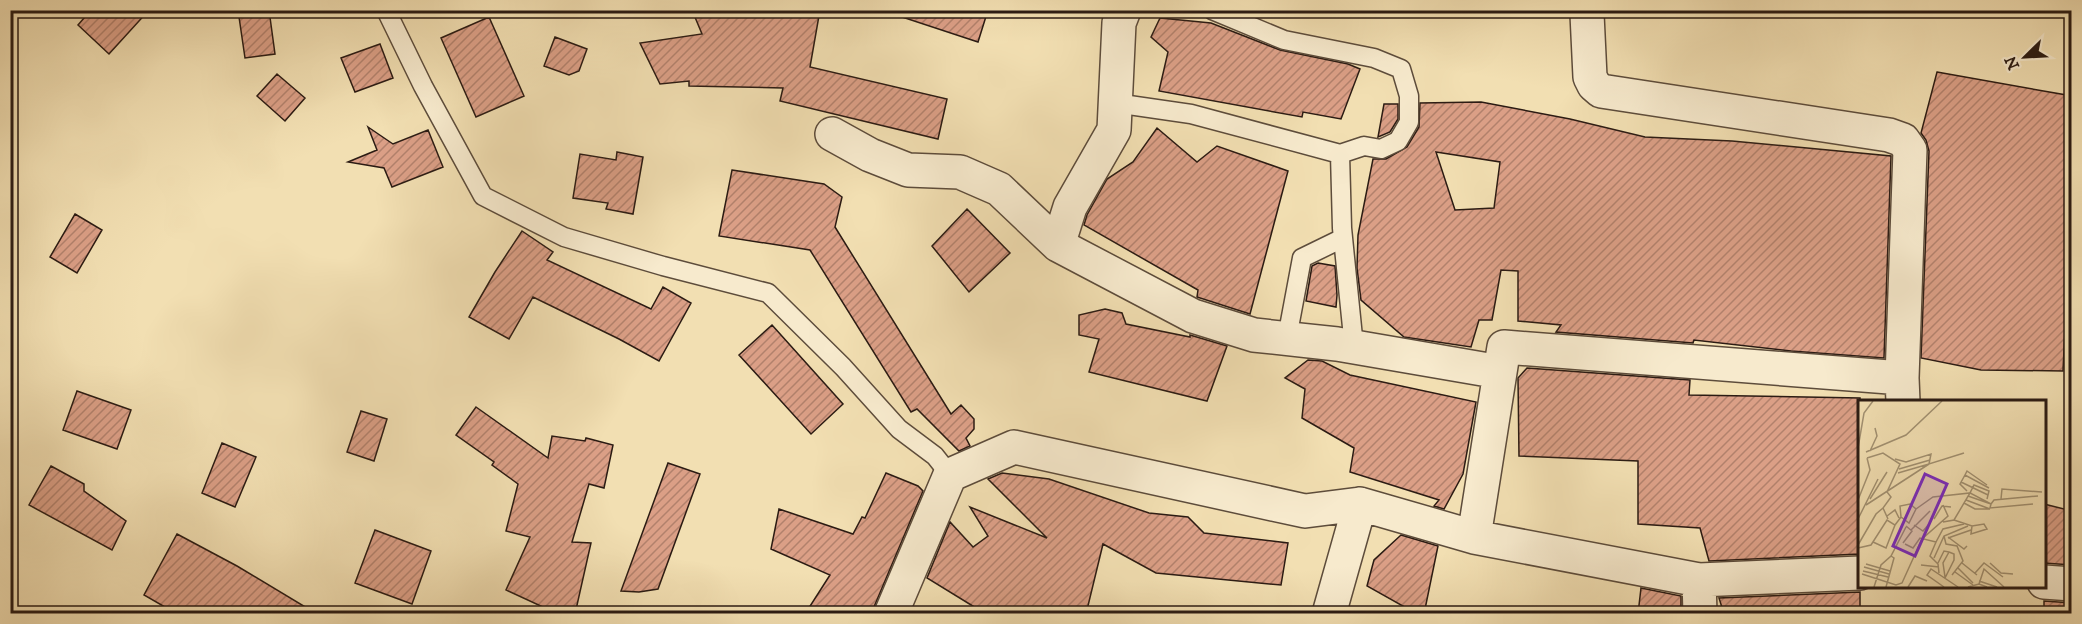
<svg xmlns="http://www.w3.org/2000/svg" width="2082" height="624" font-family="'IM FELL DW Pica',serif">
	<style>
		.building { fill: url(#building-hatch); stroke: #2b1b13; stroke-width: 1.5; fill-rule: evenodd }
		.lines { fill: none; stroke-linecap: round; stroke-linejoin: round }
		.service-casing { stroke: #5d4c3b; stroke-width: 21 }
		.minor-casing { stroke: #5d4c3b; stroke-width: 36 }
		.service { stroke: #f7eacd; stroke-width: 18 }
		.minor { stroke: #f7eacd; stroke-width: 33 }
		.inset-road { fill: none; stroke: #a29172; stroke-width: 1.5 }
		.view { fill: #7b2cbf; fill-opacity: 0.15; stroke: #7b2cbf; stroke-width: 3 }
		.inset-edge { fill: none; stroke: #2b1b13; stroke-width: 3 }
	</style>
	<defs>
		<pattern id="building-hatch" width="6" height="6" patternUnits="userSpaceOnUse" patternTransform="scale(1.5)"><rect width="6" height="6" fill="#db9f86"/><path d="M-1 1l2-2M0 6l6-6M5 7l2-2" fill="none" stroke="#b2816c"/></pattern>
	</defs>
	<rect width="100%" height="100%" fill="#f2dfb2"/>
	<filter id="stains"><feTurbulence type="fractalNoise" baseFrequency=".00333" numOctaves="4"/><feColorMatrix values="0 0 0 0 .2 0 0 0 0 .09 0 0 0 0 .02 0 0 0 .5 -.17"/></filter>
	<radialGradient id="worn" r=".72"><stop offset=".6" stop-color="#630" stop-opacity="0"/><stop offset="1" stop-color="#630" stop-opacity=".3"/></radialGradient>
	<path class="building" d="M 91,10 L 149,10 L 109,54 L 78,25 Z
		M 238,10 L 269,10 L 275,54 L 245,58 Z
		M 692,10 L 820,10 L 810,67 L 947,99 L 938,139 L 780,101 L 783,88 L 689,86 L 689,81 L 660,84 L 640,43 L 702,34 Z
		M 900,10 L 988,10 L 978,42 L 899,16 Z
		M 489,17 L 524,96 L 476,117 L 441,38 Z
		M 1160,18 L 1211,23 L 1280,50 L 1348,64 L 1360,69 L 1341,119 L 1303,112 L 1302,117 L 1159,91 L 1168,52 L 1151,37 Z
		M 555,37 L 587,49 L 579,71 L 569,75 L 544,66 Z
		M 380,44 L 393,78 L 355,92 L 341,58 Z
		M 1937,72 L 2072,96 L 2072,309 L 2066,308 L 2063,371 L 1981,370 L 1921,358 L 1929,151 L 1926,140 L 1921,133 Z
		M 277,74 L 305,98 L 285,121 L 257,96 Z
		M 1481,102 L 1570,119 L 1645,137 L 1732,141 L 1891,156 L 1884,358 L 1791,351 L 1694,340 L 1693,343 L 1556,332 L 1561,325 L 1518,321 L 1518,271 L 1501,270 L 1492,320 L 1479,320 L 1471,347 L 1404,337 L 1361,300 L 1357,268 L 1358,235 L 1373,159 L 1386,159 L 1407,147 L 1419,127 L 1420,103 ZM 1436,152 L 1500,162 L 1494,208 L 1455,210 Z
		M 1384,104 L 1398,104 L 1398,119 L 1390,132 L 1378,137 Z
		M 368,127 L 393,144 L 428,130 L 443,167 L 392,187 L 384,168 L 348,162 L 377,150 Z
		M 1157,128 L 1197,162 L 1217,146 L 1288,171 L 1250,314 L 1197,297 L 1198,290 L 1084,225 L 1087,215 L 1107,179 L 1133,162 Z
		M 617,152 L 643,157 L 633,214 L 606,209 L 608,203 L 573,198 L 580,154 L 616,160 Z
		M 732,170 L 824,184 L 842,197 L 835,227 L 951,414 L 961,405 L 974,419 L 974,429 L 966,438 L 970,446 L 959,451 L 917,409 L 911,412 L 810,250 L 719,236 Z
		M 967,209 L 1010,253 L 969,292 L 932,246 Z
		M 75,214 L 102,230 L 77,273 L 50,257 Z
		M 522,231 L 553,252 L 547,260 L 651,309 L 663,287 L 691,303 L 659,361 L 619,339 L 533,297 L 509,339 L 469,317 L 495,272 Z
		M 1318,263 L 1335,266 L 1337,295 L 1336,307 L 1306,301 L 1312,266 Z
		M 1105,309 L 1122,313 L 1126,324 L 1190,337 L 1190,335 L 1227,346 L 1207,401 L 1089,372 L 1099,339 L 1079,335 L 1079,315 Z
		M 772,325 L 843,404 L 811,434 L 739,355 Z
		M 1308,360 L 1322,361 L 1350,375 L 1476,402 L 1463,474 L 1444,509 L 1434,506 L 1439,500 L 1350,472 L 1354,448 L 1302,418 L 1305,389 L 1285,378 Z
		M 1527,368 L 1690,380 L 1689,395 L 1860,398 L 1860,554 L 1709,561 L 1700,528 L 1638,524 L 1638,461 L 1519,456 L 1518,378 Z
		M 77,391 L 131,410 L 117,449 L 63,430 Z
		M 476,407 L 548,458 L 552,436 L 585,441 L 586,438 L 613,445 L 604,488 L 589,484 L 572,542 L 591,543 L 575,614 L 558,614 L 506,590 L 530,537 L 506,531 L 518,484 L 492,465 L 494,462 L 456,435 Z
		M 361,411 L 387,419 L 374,461 L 347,452 Z
		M 222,443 L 256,457 L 235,507 L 202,493 Z
		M 668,463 L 700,474 L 658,589 L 639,592 L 621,591 Z
		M 51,466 L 84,484 L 84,491 L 126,521 L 112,550 L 29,505 Z
		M 886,473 L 918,486 L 923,491 L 871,614 L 805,614 L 830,575 L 771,549 L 779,509 L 853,534 L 862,517 L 865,518 Z
		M 1002,473 L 1049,479 L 1149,513 L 1188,517 L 1204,533 L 1288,543 L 1281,585 L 1156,573 L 1103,544 L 1086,614 L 990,614 L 976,608 L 927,578 L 950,522 L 973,547 L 988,536 L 970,507 L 1047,538 L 988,479 Z
		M 2044,504 L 2072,511 L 2072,565 L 2044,563 Z
		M 375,530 L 431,551 L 412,604 L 355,583 Z
		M 177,534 L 237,566 L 317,614 L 177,614 L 144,595 Z
		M 1401,535 L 1438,546 L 1424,614 L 1417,614 L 1367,586 L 1374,560 Z
		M 1641,588 L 1681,596 L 1681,614 L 1638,614 Z
		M 1860,592 L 1860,614 L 1724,614 L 1719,598 Z
		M 2044,601 L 2072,603 L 2072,614 L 2044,614 Z"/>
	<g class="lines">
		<g class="service-casing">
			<path id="service" d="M 386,10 L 423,86 L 483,196 L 564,237 L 663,266 L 768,293 L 843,367 L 899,429 L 935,456 L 950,475
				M 1115,103 L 1191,114 L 1340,154 L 1364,146 L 1381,149 L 1398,141 L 1409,122 L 1409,96 L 1401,69 L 1374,58 L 1284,40 L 1212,10
				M 1340,154 L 1342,228 L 1354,347
				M 1287,338 L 1302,258 L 1343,238"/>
		</g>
		<g class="minor-casing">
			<path id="minor" d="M 1587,14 L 1590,77 L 1594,85 L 1601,91 L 1889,135 L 1903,140 L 1910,150 L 1902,378
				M 832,134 L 870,155 L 908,170 L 960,172 L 999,189 L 1058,245 L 1193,316 L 1254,335 L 1337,344 L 1500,372
				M 1058,245 L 1070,207 L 1114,130 L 1119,23 L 1124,10
				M 1360,504 L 1474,537 L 1504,347 L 1902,378 L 1903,402
				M 1474,537 L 1699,580 L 1860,573
				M 1699,580 L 1700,614
				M 2044,582 L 2072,584
				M 891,614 L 950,475 L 1014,447 L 1305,511 L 1360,504 L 1329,614"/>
		</g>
		<use href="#service" class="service"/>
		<use href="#minor" class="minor"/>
	</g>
	<g transform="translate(1858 400)">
		<rect width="188" height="188" fill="#f2dfb2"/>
		<path class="inset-road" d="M 0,48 L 6,13 L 15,1M 12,51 L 19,36 L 17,28M 8,52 L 48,35 L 84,1M 9,58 L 25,53 L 42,64 L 29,92 L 33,97 L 25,108 L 30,119M 37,59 L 48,62 L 73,54 L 71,64 L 106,53M 41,69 L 72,60M 107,75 L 109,71 L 129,85M 103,82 L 130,95M 109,91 L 102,84 L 107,75 L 131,88M 110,96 L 133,104 L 132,108 L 175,104M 12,99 L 29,72M 129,99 L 131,91 L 116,85 L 112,93 L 133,104 L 136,100 L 180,96M 143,99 L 144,89 L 184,92M 0,100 L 12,70 L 9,58M 106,103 L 117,109 L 132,109 L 108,100M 8,105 L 71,64 L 40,73M 58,109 L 75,97 L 112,93 L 96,120 L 85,122M 29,116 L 37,110 L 41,118M 0,119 L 20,79M 76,119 L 84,106 L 93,107M 96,120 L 114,126 L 126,124 L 129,129 L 113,134 L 114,126M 37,125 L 43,117 L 51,123 L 58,109 L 52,104 L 42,106 L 43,117M 56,125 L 65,131 L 72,123M 53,130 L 72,111M 86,136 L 88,144 L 99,146 L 105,161 L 94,175M 90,137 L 106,149 L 109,146M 90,138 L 113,130M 78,142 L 85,129 L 106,124M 45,143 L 54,131 L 48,126M 47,144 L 55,148 L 62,138 L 78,142 L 72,156 L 80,164 L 81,173M 0,145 L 18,114 L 25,108M 0,148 L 13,145 L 29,120 L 37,125 L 28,148 L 15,142M 76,158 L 86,136 L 110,126M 80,163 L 86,151 L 91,152M 104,163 L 119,175M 132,163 L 143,173 L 155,174M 8,164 L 32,171M 63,165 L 81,167M 6,167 L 31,174M 100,168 L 115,183M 5,171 L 30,177M 97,172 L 115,185M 117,173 L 126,163 L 145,177M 4,174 L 38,185 L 44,183 L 64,139 L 90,116 L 85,105M 87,177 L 85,163 L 91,152M 87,178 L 96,160 L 96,154 L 91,152M 121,181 L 139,187M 121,184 L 126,169 L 146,187M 16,187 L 23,165 L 33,156 L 48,127M 28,187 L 36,158 L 33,156M 50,187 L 57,176 L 69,181M 86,187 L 69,175 L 73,169 L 100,187M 110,187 L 121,184 L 129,187"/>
		<path class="view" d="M 67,74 L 89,84 L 57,156 L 35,146 Z"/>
		<rect width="188" height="188" class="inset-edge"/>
	</g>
	<rect width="2082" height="624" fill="none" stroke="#f2dfb2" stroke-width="36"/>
	<rect x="12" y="12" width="2058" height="600" fill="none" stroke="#2b1b13" stroke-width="3"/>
	<rect x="18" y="18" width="2046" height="588" fill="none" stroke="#2b1b13" stroke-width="1.5"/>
	<g transform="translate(2025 57) rotate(246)" stroke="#f7eacd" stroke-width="4.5" paint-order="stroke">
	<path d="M0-4.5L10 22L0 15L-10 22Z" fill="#2b1b13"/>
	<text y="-9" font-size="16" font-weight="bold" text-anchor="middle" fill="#2b1b13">N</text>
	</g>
	<rect width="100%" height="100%" filter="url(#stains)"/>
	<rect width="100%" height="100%" fill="url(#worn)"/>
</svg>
